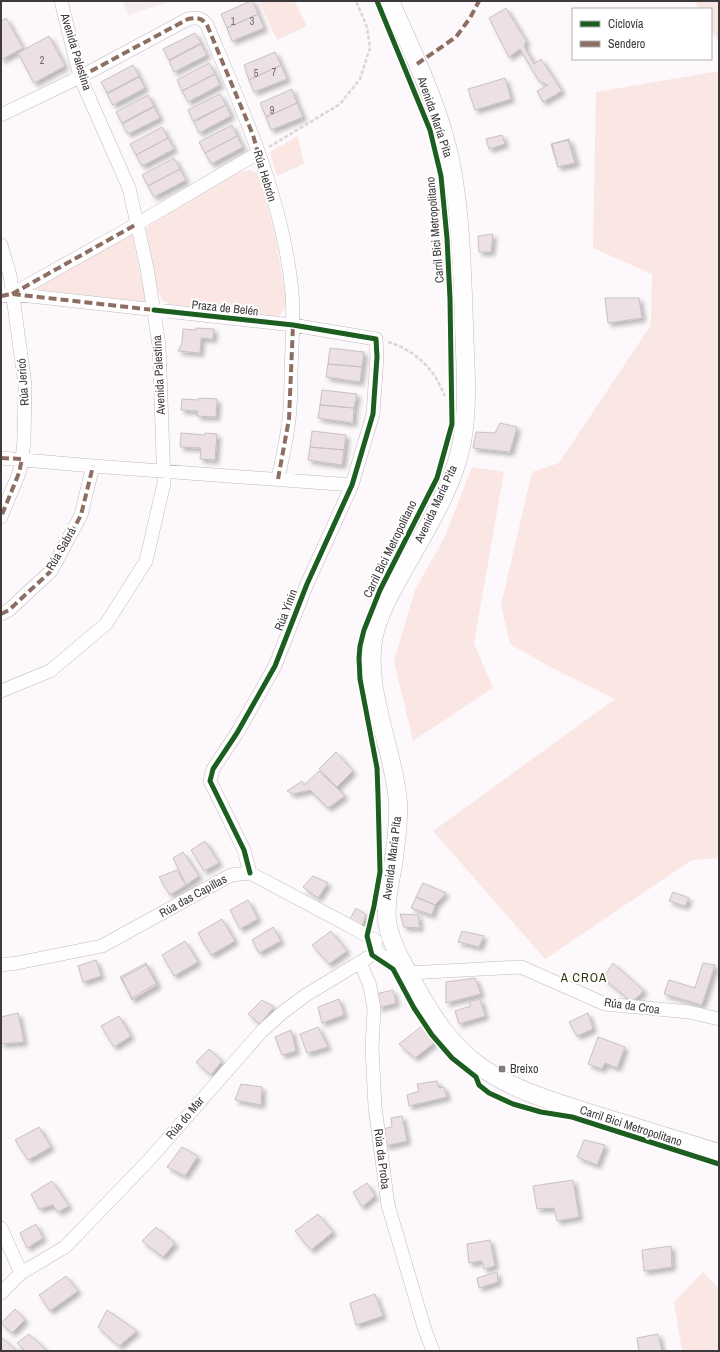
<svg xmlns="http://www.w3.org/2000/svg" width="720" height="1352" font-family="'Archivo Narrow',sans-serif">
	<style>
		.built { fill: #f7ebf2 }
		.green { fill: #fae7e3 }
		.building { fill: #ece0e2; stroke: #c6c2c3; filter: url(#shadow) }
		.lines { fill: none; stroke-linecap: round; stroke-linejoin: round }
		.street-casing { stroke: #bfbabd; stroke-width: 14 }
		.secondary-casing { stroke: #bfbabd; stroke-width: 19 }
		.path { stroke: #d9d6d7; stroke-width: 2.5; stroke-dasharray: 4 2; stroke-linecap: butt }
		.street { stroke: #fffefe; stroke-width: 13 }
		.secondary { stroke: #fffefe; stroke-width: 18 }
		.quiet { stroke: #8d6e63; stroke-width: 4; stroke-dasharray: 8 4; stroke-linecap: butt }
		.cycleway-casing { stroke: #fff; stroke-width: 8 }
		.cycleway { stroke: #1b5e20; stroke-width: 5 }
		.poi-dot { fill: #817c7f; stroke: #fff; stroke-width: 1.5 }
		.labels { text-anchor: middle; stroke-width: 4; stroke-linejoin: round; paint-order: stroke }
		.number-label { font-size: 10px; fill: #6b6467 }
		.street-label { font-size: 12px; fill: #3e393c; stroke: #fff }
		.poi-label { font-size: 12px; fill: #3e393c; stroke: #fff; text-anchor: start }
		.neighbourhood-label { font-size: 13px; letter-spacing: 1px; fill: #2f360e; stroke: #fff }
	</style>
	<defs>
		<filter id="shadow"><feDropShadow dx="3.5" dy="3.5" stdDeviation="2" flood-color="#0004"/></filter>
	</defs>
	<rect width="100%" height="100%" fill="#fdf8fb"/>
	<path class="built" d="M 123,1 L 171,1 L 128,15 Z"/>
	<path class="green" d="M 259,1 L 294,1 L 307,26 L 277,40 Z
		M 694,1 L 719,1 L 719,42 L 711,29 L 711,9 L 699,9 Z
		M 719,71 L 719,858 L 692,860 L 545,959 L 433,831 L 615,699 L 552,668 L 510,644 L 501,605 L 532,472 L 559,463 L 651,325 L 652,274 L 593,248 L 596,92 Z
		M 298,136 L 304,164 L 277,176 L 270,152 Z
		M 250,170 L 259,173 L 275,235 L 287,303 L 281,314 L 274,317 L 170,304 L 162,300 L 158,292 L 146,228 L 188,201 L 239,172 Z
		M 132,233 L 146,302 L 31,289 Z
		M 472,467 L 504,472 L 474,643 L 493,688 L 413,741 L 394,661 L 415,590 L 445,536 Z
		M 703,1272 L 719,1289 L 719,1351 L 682,1351 L 674,1302 Z"/>
	<path class="building" d="M 251,1 L 253,1 L 258,14 L 227,28 L 221,14 Z
		M 506,8 L 526,41 L 524,46 L 534,64 L 541,59 L 562,91 L 543,102 L 537,91 L 548,85 L 539,81 L 520,49 L 509,57 L 489,18 Z
		M 258,14 L 264,28 L 232,41 L 227,28 Z
		M 6,18 L 23,48 L 1,60 L 1,21 Z
		M 195,33 L 201,43 L 169,60 L 163,49 Z
		M 49,36 L 65,66 L 34,83 L 18,53 Z
		M 201,44 L 207,55 L 174,72 L 169,61 Z
		M 275,52 L 281,65 L 249,80 L 244,65 Z
		M 209,63 L 215,74 L 182,91 L 177,80 Z
		M 133,65 L 139,76 L 107,93 L 101,82 Z
		M 281,65 L 287,79 L 254,92 L 249,80 Z
		M 215,74 L 220,85 L 188,102 L 182,91 Z
		M 139,77 L 145,88 L 113,105 L 107,94 Z
		M 505,78 L 511,99 L 475,110 L 468,89 Z
		M 292,89 L 297,103 L 266,117 L 260,103 Z
		M 220,94 L 226,105 L 193,121 L 188,110 Z
		M 148,95 L 154,106 L 122,123 L 116,112 Z
		M 297,103 L 303,117 L 271,130 L 266,117 Z
		M 226,105 L 231,116 L 199,133 L 194,122 Z
		M 154,107 L 160,118 L 128,134 L 122,124 Z
		M 232,125 L 237,136 L 205,153 L 199,142 Z
		M 162,127 L 168,138 L 136,155 L 130,144 Z
		M 502,135 L 505,144 L 489,149 L 486,139 Z
		M 237,136 L 243,147 L 211,164 L 205,153 Z
		M 168,138 L 174,149 L 142,166 L 136,155 Z
		M 569,139 L 576,163 L 558,167 L 551,144 Z
		M 568,140 L 575,163 L 558,167 L 552,144 Z
		M 174,158 L 180,169 L 148,186 L 142,175 Z
		M 180,169 L 186,180 L 154,197 L 148,186 Z
		M 493,234 L 491,252 L 479,252 L 478,236 Z
		M 605,298 L 639,298 L 642,318 L 608,323 Z
		M 196,328 L 214,329 L 213,339 L 201,338 L 200,353 L 178,351 L 182,343 L 183,329 L 196,330 Z
		M 330,348 L 364,352 L 362,367 L 328,364 Z
		M 328,364 L 362,367 L 360,382 L 326,377 Z
		M 322,390 L 357,394 L 354,408 L 320,405 Z
		M 199,398 L 217,399 L 216,417 L 197,416 L 198,411 L 181,410 L 182,399 L 198,400 Z
		M 320,405 L 354,408 L 353,423 L 318,418 Z
		M 500,423 L 517,427 L 510,452 L 473,448 L 476,432 L 495,433 Z
		M 312,431 L 346,435 L 344,450 L 310,447 Z
		M 181,433 L 205,435 L 205,433 L 217,434 L 215,460 L 200,459 L 201,448 L 180,447 Z
		M 310,447 L 344,450 L 342,465 L 308,460 Z
		M 336,752 L 353,771 L 337,787 L 319,769 Z
		M 319,771 L 345,796 L 328,808 L 310,790 L 293,794 L 287,791 L 302,781 L 304,785 Z
		M 205,841 L 219,863 L 204,871 L 191,850 Z
		M 183,852 L 199,876 L 186,885 L 173,858 Z
		M 177,870 L 186,885 L 170,895 L 159,877 Z
		M 313,876 L 328,883 L 318,898 L 303,887 Z
		M 423,883 L 446,893 L 435,905 L 416,897 Z
		M 673,892 L 689,898 L 685,906 L 669,901 Z
		M 416,897 L 435,905 L 432,915 L 411,908 Z
		M 248,900 L 258,919 L 240,929 L 230,910 Z
		M 356,908 L 366,915 L 361,928 L 349,921 Z
		M 400,914 L 418,915 L 420,928 L 404,927 Z
		M 222,919 L 235,941 L 211,955 L 198,933 Z
		M 273,927 L 281,941 L 259,953 L 252,940 Z
		M 331,931 L 347,951 L 329,964 L 312,945 Z
		M 462,931 L 484,936 L 479,947 L 458,942 Z
		M 185,941 L 198,962 L 174,976 L 162,955 Z
		M 96,960 L 101,976 L 83,982 L 78,966 Z
		M 146,963 L 157,983 L 132,998 L 120,977 Z
		M 613,963 L 644,991 L 632,1002 L 603,978 Z
		M 703,963 L 715,965 L 702,1005 L 664,994 L 669,980 L 695,988 Z
		M 146,965 L 157,985 L 132,1000 L 122,978 Z
		M 475,978 L 481,994 L 446,1003 L 446,982 Z
		M 393,990 L 396,1003 L 379,1008 L 376,994 Z
		M 339,999 L 344,1015 L 322,1023 L 318,1007 Z
		M 480,999 L 485,1016 L 459,1024 L 455,1011 L 471,1006 L 469,1002 Z
		M 262,1000 L 274,1007 L 260,1024 L 248,1014 Z
		M 18,1013 L 24,1042 L 1,1044 L 1,1017 Z
		M 588,1013 L 593,1029 L 577,1036 L 569,1022 Z
		M 119,1016 L 131,1036 L 114,1047 L 101,1026 Z
		M 422,1026 L 434,1043 L 415,1058 L 399,1044 Z
		M 318,1027 L 328,1047 L 307,1053 L 300,1034 Z
		M 291,1030 L 296,1051 L 282,1055 L 275,1037 Z
		M 598,1037 L 625,1047 L 617,1068 L 605,1063 L 602,1069 L 588,1064 Z
		M 209,1049 L 222,1061 L 211,1075 L 196,1062 Z
		M 437,1081 L 439,1088 L 444,1087 L 447,1097 L 409,1106 L 407,1095 L 419,1091 L 417,1084 Z
		M 241,1084 L 262,1087 L 261,1105 L 235,1100 Z
		M 402,1116 L 407,1141 L 386,1146 L 382,1129 L 392,1127 L 391,1118 Z
		M 39,1127 L 51,1147 L 28,1160 L 15,1140 Z
		M 584,1140 L 605,1145 L 597,1165 L 577,1157 Z
		M 182,1147 L 198,1156 L 185,1176 L 167,1167 Z
		M 573,1180 L 579,1217 L 557,1221 L 554,1208 L 537,1209 L 533,1186 Z
		M 52,1181 L 69,1206 L 58,1212 L 53,1205 L 39,1209 L 31,1194 Z
		M 367,1183 L 375,1196 L 362,1207 L 353,1192 Z
		M 318,1214 L 333,1232 L 311,1250 L 295,1231 Z
		M 36,1224 L 43,1238 L 27,1248 L 20,1233 Z
		M 156,1227 L 175,1243 L 163,1257 L 142,1241 Z
		M 490,1240 L 495,1266 L 484,1269 L 482,1261 L 469,1263 L 467,1244 Z
		M 671,1246 L 672,1267 L 644,1271 L 642,1250 Z
		M 497,1272 L 498,1282 L 479,1288 L 477,1278 Z
		M 66,1276 L 78,1291 L 50,1311 L 39,1295 Z
		M 375,1294 L 383,1316 L 356,1325 L 350,1303 Z
		M 15,1309 L 25,1320 L 12,1333 L 1,1323 Z
		M 107,1310 L 137,1331 L 119,1346 L 98,1327 Z
		M 29,1334 L 47,1351 L 25,1351 L 17,1343 Z
		M 658,1334 L 662,1351 L 639,1351 L 637,1338 Z
		M 1,1337 L 17,1351 L 1,1351 Z"/>
	<g class="lines">
		<g class="street-casing">
			<path id="street" d="M 1,115 L 80,77 L 188,19 C 197,17 202,18 207,25 C 243,111 283,198 292,292 C 294,319 292,345 291,371 C 291,387 291,403 289,419 C 287,439 282,459 278,479
				M 1,245 L 10,275 L 25,385 L 24,441 L 22,459 L 19,473 L 1,517
				M 12,294 L 137,224 L 258,153
				M 1,296 L 12,294 L 293,325 L 376,339 L 377,357 L 373,414 L 352,485 L 307,584 L 275,666 L 237,733 L 213,769 L 210,781 L 244,850 L 250,873
				M 1,458 L 93,466 L 352,485
				M 1,614 L 9,610 L 51,571 L 81,515 L 93,466
				M 1,691 L 50,671 L 106,624 L 146,561 L 164,483 L 159,345 L 147,268 L 129,188 L 80,77 L 61,1
				M 375,945 L 377,952 L 386,959 L 391,958 L 398,954
				M 360,962 L 370,986 L 374,1009 L 372,1048 L 375,1107 L 388,1205 L 424,1327 L 433,1351
				M 1,965 L 17,963 L 102,946 L 231,875 L 250,873 L 348,925 L 376,941
				M 408,973 L 521,967 L 605,1004 L 689,1012 L 719,1019
				M 1,1228 L 21,1273
				M 1,1293 L 21,1273 L 65,1247 L 149,1160 L 261,1032 L 283,1012 L 306,995 L 377,952"/>
		</g>
		<g class="secondary-casing">
			<path id="secondary" d="M 390,1 C 413,53 440,108 451,164 C 461,216 462,270 464,324 C 465,363 469,403 462,442 C 454,486 423,535 401,574 C 391,592 381,610 375,631 C 361,685 394,748 398,802 C 399,823 396,844 393,865 C 390,883 385,901 387,920 C 390,943 403,964 414,984 C 431,1014 449,1044 478,1065 C 513,1091 558,1103 599,1116 C 639,1128 679,1141 719,1153"/>
		</g>
		<path class="path" d="M 269,147 L 340,104 L 360,79 L 370,48 L 367,27 L 356,1
			M 388,342 C 405,347 420,357 431,371 C 437,378 441,388 445,396"/>
		<use href="#street" class="street"/>
		<use href="#secondary" class="secondary"/>
		<path class="quiet" d="M 417,64 L 456,37 L 470,18 L 479,1
			M 80,77 L 188,19 C 197,17 202,18 207,25 L 253,135 L 258,153
			M 12,294 L 137,224
			M 1,296 L 12,294 L 154,310
			M 1,458 L 22,459 L 19,473 L 1,517
			M 278,479 L 289,419 L 293,325
			M 1,614 L 9,610 L 51,571 L 81,515 L 93,466"/>
		<g class="cycleway-casing">
			<path id="cycleway" d="M 377,1 L 430,130 L 441,176 L 447,238 L 450,299 L 452,424 L 437,478 L 380,590 L 364,630 L 360,646 L 359,658 L 360,679 L 377,768 L 378,795 L 380,872 L 374,906 L 367,936 L 372,955 L 393,969 L 414,1008 L 432,1035 L 452,1058 L 476,1077 L 479,1085 L 489,1093 L 513,1104 L 541,1112 L 572,1117 L 719,1164
				M 154,310 L 293,325 L 376,339 L 377,357 L 373,414 L 352,485 L 307,584 L 275,666 L 237,733 L 213,769 L 210,781 L 244,850 L 250,873"/>
		</g>
		<use href="#cycleway" class="cycleway"/>
	</g>
	<rect class="poi-dot" x="498" y="1065" width="8" height="8" rx="2"/>
	<g class="labels">
		<g class="number-label">
			<text x="233" y="25">1</text>
			<text x="252" y="25">3</text>
			<text x="42" y="64">2</text>
			<text x="274" y="76">7</text>
			<text x="256" y="77">5</text>
			<text x="272" y="114">9</text>
		</g>
		<g class="street-label">
			<text transform="translate(76 52) rotate(73)" y="4">Avenida Palestina</text>
			<text transform="translate(435 117) rotate(71)" y="4">Avenida María Pita</text>
			<text transform="translate(265 176) rotate(73)" y="4">Rúa Hebrón</text>
			<text transform="translate(435 230) rotate(-95)" y="4">Carril Bici Metropolitano</text>
			<text transform="translate(225 308) rotate(6)" y="4">Praza de Belén</text>
			<text transform="translate(159 375) rotate(-93)" y="4">Avenida Palestina</text>
			<text transform="translate(23 382) rotate(-94)" y="4">Rúa Jericó</text>
			<text transform="translate(436 504) rotate(-65)" y="4">Avenida María Pita</text>
			<text transform="translate(61 549) rotate(-60)" y="4">Rúa Sabrá</text>
			<text transform="translate(390 549) rotate(-64)" y="4">Carril Bici Metropolitano</text>
			<text transform="translate(286 610) rotate(-69)" y="4">Rúa Yinin</text>
			<text transform="translate(392 858) rotate(-83)" y="4">Avenida María Pita</text>
			<text transform="translate(193 896) rotate(-29)" y="4">Rúa das Capillas</text>
			<text transform="translate(632 1006) rotate(8)" y="4">Rúa da Croa</text>
			<text transform="translate(185 1118) rotate(-50)" y="4">Rúa do Mar</text>
			<text transform="translate(631 1126) rotate(18)" y="4">Carril Bici Metropolitano</text>
			<text transform="translate(382 1159) rotate(83)" y="4">Rúa da Proba</text>
		</g>
		<g class="poi-label">
			<text x="510" y="1073">Breixo</text>
		</g>
		<g class="neighbourhood-label">
			<text x="584" y="982">A CROA</text>
		</g>
	</g>
	<rect width="720" height="1352" fill="none" stroke="#3e393c" stroke-width="4"/>
	<rect x="572" y="8" width="140" height="52" fill="#ffffff" stroke="#b2b0b1"/>
	<rect x="580" y="21" width="20" height="6" fill="#1b5e20" stroke="#b2b0b1"/>
	<text x="608" y="28" font-size="12" fill="#3e393c">Ciclovía</text>
	<rect x="580" y="41" width="20" height="6" fill="#8d6e63" stroke="#b2b0b1"/>
	<text x="608" y="48" font-size="12" fill="#3e393c">Sendero</text>
</svg>
